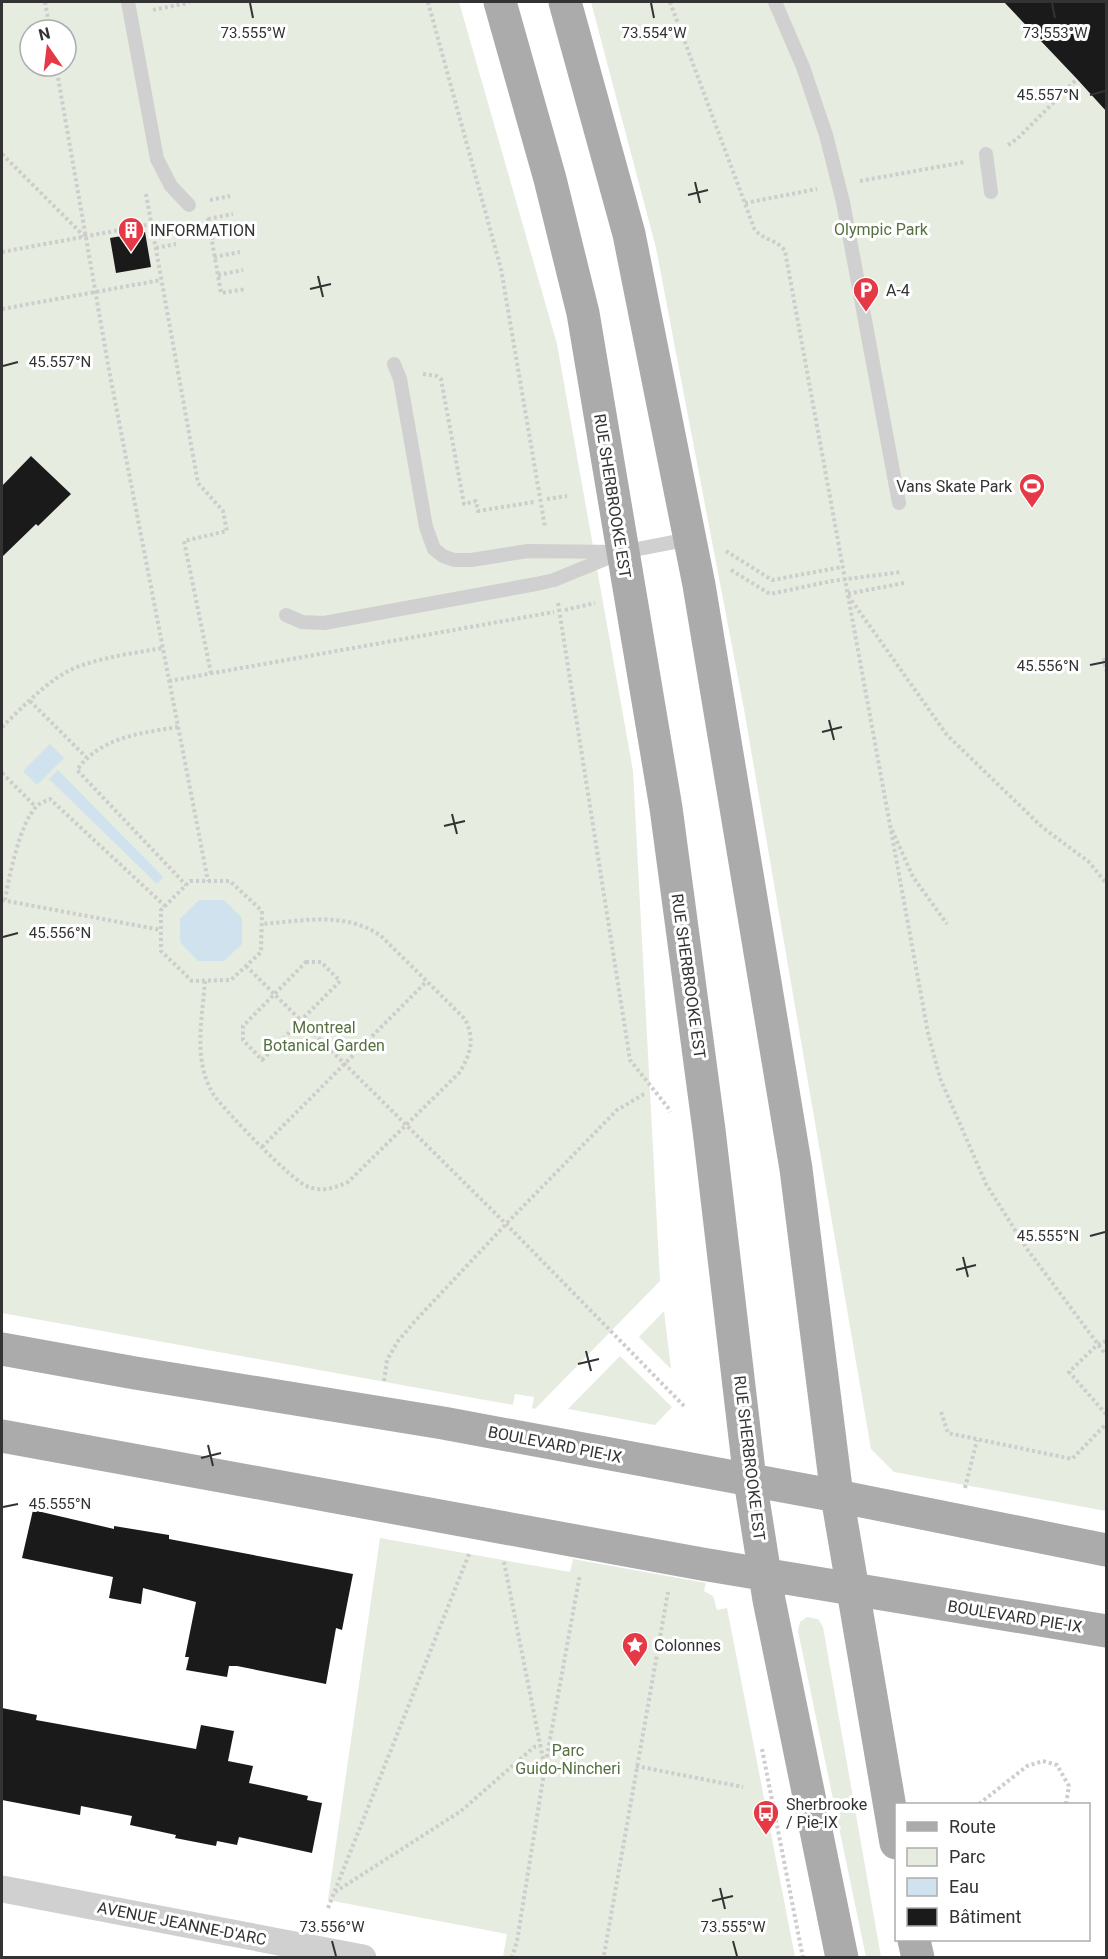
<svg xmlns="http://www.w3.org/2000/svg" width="1108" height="1959" font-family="Roboto,sans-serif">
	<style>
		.green { fill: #e6ecdf; fill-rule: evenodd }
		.water { fill: #cfe2ee }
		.building { fill: #1a1a1a }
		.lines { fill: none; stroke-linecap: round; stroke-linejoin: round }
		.path { stroke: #cdcdcd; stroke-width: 4; stroke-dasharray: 3 3; stroke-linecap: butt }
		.service { stroke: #d0d0d0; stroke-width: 14 }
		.minor { stroke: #d0d0d0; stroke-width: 27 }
		.primary { stroke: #ababab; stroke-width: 33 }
		.ticks { fill: none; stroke: #333; stroke-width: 2 }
		.labels { text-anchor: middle; stroke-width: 6; stroke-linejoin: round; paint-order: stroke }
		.park-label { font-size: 16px; fill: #56703f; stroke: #fff }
		.poi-label { font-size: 16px; fill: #333; stroke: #fff; text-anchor: start }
		.street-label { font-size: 16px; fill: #333; stroke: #fff }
		.ticks-label { font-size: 15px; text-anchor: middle; fill: #333; stroke: #fff; stroke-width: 6; stroke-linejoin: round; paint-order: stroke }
	</style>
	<rect width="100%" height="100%" fill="#fff"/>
	<path class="green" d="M 2,2 L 459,2 L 557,344 L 633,771 L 660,1281 L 535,1409 L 532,1408 L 534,1397 L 515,1394 L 513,1405 L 2,1313 ZM 30,30 L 66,30 L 66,66 L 30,66 Z
		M 591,2 L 1106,2 L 1106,1511 L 894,1472 L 871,1449 L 744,709 L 656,248 Z
		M 664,1311 L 671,1369 L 639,1337 Z
		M 620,1356 L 672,1407 L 655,1425 L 568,1409 Z
		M 380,1538 L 570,1572 L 573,1559 L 706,1583 L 704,1591 L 713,1596 L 717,1610 L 727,1608 L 795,1957 L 503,1957 L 507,1934 L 328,1900 Z
		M 807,1617 L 818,1619 L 823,1627 L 881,1957 L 866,1957 L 798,1631 L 800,1622 Z"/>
	<path class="water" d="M 50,744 L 64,758 L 37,785 L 23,771 Z
		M 58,770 L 163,877 L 157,884 L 49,779 Z
		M 199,900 L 224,900 L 242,918 L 242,944 L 224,961 L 198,961 L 180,942 L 180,919 Z"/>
	<path class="building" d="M 1004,2 L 1107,2 L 1107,112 L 1077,79 Z
		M 145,232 L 151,267 L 116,273 L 110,238 Z
		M 31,456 L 71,494 L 38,526 L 36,524 L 2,557 L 2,486 Z
		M 33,1510 L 114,1529 L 114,1526 L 169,1535 L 169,1539 L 353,1574 L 342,1630 L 336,1628 L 326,1684 L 237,1666 L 229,1666 L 227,1677 L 186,1670 L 189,1657 L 185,1657 L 196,1602 L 143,1588 L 141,1604 L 109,1598 L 113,1577 L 22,1558 Z
		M 2,1708 L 37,1715 L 36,1720 L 196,1749 L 201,1725 L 234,1731 L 228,1761 L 253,1766 L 249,1783 L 308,1796 L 307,1800 L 322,1803 L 312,1853 L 239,1837 L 237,1845 L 217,1841 L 216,1846 L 175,1838 L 176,1835 L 130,1825 L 132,1816 L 81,1806 L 80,1815 L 2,1800 Z"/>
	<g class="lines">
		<path class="path" d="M 45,2 L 50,30
			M 428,2 L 501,269 L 545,527
			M 670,2 L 754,228 C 761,240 777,239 785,251 L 928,1033 L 940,1078 L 986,1184 L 1027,1249 L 1106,1355
			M 153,10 L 188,3 L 189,2
			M 56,66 L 109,370 L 208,881
			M 1008,145 L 1017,139 L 1077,79
			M 2,154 L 84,236
			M 860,181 L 965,162
			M 146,194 L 198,483 L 223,511 L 227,531 L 184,541 L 211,673
			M 210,200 L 230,196
			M 745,203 L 817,189
			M 208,218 L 221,293 L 246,289
			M 208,219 L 233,214
			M 211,238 L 237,233
			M 156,248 L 176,244
			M 2,252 L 152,224
			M 214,257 L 240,252
			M 218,275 L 243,270
			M 2,309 L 161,280
			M 423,374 L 437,376 L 441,379 L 464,504 L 476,501 L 478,511 L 534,502
			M 547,499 L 567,496
			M 726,551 L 772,580 L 842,567
			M 731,570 L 770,594 L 832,581 L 901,572
			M 904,583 L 847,594 L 947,735 L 1042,827 L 1089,862 L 1106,883
			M 558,603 L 630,1060 L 669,1109 L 670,1112
			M 565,610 L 595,603
			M 1104,658 L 1106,671
			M 169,681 L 554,612
			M 30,701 L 86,757
			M 2,727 C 24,706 48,679 77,667 C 104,657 134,653 162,648
			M 178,727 C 141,733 100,737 77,770 L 186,885
			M 2,773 L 36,807
			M 892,830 L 913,877 L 947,924
			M 190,881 L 230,881 L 262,911 L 261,952 L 231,980 L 192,981 L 161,951 L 161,910 Z
			M 2,900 L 161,930
			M 5,900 C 9,877 20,822 37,806 C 40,803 46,801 50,799 L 165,906
			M 306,962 L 321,962 L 340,981 L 262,1060 L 243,1040 L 243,1026 Z
			M 246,966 L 506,1224 L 684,1406
			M 205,981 C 203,1009 197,1041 203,1068 C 205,1078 210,1090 216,1098 C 229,1114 292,1182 309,1187 C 323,1192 335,1188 348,1182 L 459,1073 C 471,1054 475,1039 465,1019 L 381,936 C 346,911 302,921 262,924
			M 262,1147 L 427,981
			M 1106,1341 L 1097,1345 L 1069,1372 L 1106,1414
			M 384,1381 L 387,1360 L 398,1341 L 416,1320 L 506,1224 L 617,1110 L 644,1094
			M 941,1412 L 948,1433 L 1072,1459 L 1106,1424
			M 965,1488 L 977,1440
			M 504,1562 L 544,1764
			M 762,1749 L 803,1958
			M 636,1766 L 743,1787
			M 979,1804 L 1027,1766 L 1043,1761 L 1057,1765 L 1069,1786 L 1066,1804
			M 335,1892 L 461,1811 L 534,1747 L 541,1746
			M 328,1908 L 469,1554
			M 604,1955 L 668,1592
			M 512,1958 L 517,1941 L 545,1767 L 580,1574"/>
		<path class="service" d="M 128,2 L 157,159 L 171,186 L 189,205
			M 775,2 L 803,67 L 826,135 L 843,202 L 899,503
			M 986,154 L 991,192
			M 394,364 L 400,379 L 426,527 L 434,549 L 443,556 L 454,560 L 471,560 L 528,551 L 622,552 L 690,539
			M 286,615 L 302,622 L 324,623 L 536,584 L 554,580 L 615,555"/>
		<path class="minor" d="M 2,1889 L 363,1958"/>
		<path class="primary" d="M 500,2 L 550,179 L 583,313 L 666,808 L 709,1130 L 750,1480 L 769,1600 L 842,1958
			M 565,2 L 629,234 L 699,585 L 796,1169 L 837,1496 L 896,1843
			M 2,1349 L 135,1373 L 443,1423 L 837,1496 L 1106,1550
			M 2,1436 L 702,1564 L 1106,1631
			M 914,1940 L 918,1958"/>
	</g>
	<path class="ticks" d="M 250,3 L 253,18M 651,3 L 654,18M 1052,3 L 1055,18M 1090,95 L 1105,91M 695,182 L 700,203M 688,195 L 708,190M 318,276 L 323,297M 310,289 L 331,284M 3,366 L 18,362M 1090,665 L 1105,662M 829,720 L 834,740M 822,732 L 842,727M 452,814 L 457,834M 444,826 L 465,821M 3,937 L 18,933M 1090,1236 L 1105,1232M 963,1257 L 968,1277M 956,1270 L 976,1265M 586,1351 L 591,1371M 578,1364 L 599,1359M 208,1445 L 213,1466M 201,1458 L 221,1453M 3,1507 L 18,1504M 720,1888 L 725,1909M 712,1901 L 733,1896M 332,1941 L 336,1956M 733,1941 L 737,1956"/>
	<defs>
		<g id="building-pin" transform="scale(1.35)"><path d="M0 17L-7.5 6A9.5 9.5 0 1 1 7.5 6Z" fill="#e63946" stroke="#fff"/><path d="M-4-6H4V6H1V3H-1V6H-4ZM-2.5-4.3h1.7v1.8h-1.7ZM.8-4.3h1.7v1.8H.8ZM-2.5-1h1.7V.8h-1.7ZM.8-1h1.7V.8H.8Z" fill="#fff"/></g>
		<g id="parking-pin" transform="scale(1.35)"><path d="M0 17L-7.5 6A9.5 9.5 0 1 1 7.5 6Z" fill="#e63946" stroke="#fff"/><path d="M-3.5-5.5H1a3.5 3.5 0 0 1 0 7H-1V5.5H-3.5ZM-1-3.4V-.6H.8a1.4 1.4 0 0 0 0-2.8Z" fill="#fff"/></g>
		<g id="stadium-pin" transform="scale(1.35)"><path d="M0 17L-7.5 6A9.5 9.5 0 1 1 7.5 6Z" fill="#e63946" stroke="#fff"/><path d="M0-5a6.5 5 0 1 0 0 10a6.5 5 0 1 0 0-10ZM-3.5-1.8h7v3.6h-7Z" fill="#fff"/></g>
		<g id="sight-pin" transform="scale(1.35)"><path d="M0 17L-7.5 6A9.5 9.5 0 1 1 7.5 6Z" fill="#e63946" stroke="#fff"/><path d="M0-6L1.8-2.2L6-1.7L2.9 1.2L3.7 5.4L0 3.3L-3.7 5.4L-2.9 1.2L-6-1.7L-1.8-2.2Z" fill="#fff"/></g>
		<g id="bus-pin" transform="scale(1.35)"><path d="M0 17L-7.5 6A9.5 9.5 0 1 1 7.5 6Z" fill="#e63946" stroke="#fff"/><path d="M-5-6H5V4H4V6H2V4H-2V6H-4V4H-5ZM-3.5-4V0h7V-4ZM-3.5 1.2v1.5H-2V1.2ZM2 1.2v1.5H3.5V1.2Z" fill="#fff"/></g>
	</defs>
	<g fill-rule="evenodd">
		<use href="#building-pin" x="131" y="230"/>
		<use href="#parking-pin" x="866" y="290"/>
		<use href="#stadium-pin" x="1032" y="486"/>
		<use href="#sight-pin" x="635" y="1645"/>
		<use href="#bus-pin" x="766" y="1813"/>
	</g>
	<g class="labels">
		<g class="park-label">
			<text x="881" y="235">Olympic Park</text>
			<text x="324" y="1033">Montreal<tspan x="324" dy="18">Botanical Garden</tspan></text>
			<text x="568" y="1756">Parc<tspan x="568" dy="18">Guido-Nincheri</tspan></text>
		</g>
		<g class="poi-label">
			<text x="150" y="236">INFORMATION</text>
			<text x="886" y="296">A-4</text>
			<text x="1012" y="492" text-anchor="end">Vans Skate Park</text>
			<text x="654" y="1651">Colonnes</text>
			<text x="786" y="1810">Sherbrooke<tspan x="786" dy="18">/ Pie-IX</tspan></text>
		</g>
		<g class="street-label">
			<text transform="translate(613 496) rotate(81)" y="6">RUE SHERBROOKE EST</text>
			<text transform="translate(689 976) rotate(82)" y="6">RUE SHERBROOKE EST</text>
			<text transform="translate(555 1444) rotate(11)" y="6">BOULEVARD PIE-IX</text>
			<text transform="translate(750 1458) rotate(83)" y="6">RUE SHERBROOKE EST</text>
			<text transform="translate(1015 1616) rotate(9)" y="6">BOULEVARD PIE-IX</text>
			<text transform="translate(182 1923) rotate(11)" y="6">AVENUE JEANNE-D'ARC</text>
		</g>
	</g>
	<g class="ticks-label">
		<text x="253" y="38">73.555°W</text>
		<text x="1055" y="38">73.553°W</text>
		<text x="654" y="38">73.554°W</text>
		<text x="1048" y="100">45.557°N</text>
		<text x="60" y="367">45.557°N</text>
		<text x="1048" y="671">45.556°N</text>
		<text x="60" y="938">45.556°N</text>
		<text x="1048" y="1241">45.555°N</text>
		<text x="60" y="1509">45.555°N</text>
		<text x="332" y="1932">73.556°W</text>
		<text x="733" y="1932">73.555°W</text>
	</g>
	<rect width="1108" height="1959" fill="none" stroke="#333333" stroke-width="6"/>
	<rect x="895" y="1803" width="195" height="138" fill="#ffffff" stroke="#adadad" stroke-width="1.5"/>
	<rect x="907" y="1822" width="30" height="9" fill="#ababab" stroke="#adadad" stroke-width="1.5"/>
	<text x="949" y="1833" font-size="18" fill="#333333">Route</text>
	<rect x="907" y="1848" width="30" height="18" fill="#e6ecdf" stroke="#adadad" stroke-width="1.5"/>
	<text x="949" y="1863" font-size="18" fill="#333333">Parc</text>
	<rect x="907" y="1878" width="30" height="18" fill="#cfe2ee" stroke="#adadad" stroke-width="1.5"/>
	<text x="949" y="1893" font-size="18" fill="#333333">Eau</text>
	<rect x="907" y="1908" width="30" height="18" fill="#1a1a1a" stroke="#adadad" stroke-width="1.5"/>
	<text x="949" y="1923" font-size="18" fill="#333333">Bâtiment</text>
	<g transform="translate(48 48) rotate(346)"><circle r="28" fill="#ffffff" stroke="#adadad" stroke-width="1.5"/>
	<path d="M0-4.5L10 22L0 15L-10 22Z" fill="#e63946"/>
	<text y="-9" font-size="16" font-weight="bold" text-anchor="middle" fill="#333333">N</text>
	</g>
</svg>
